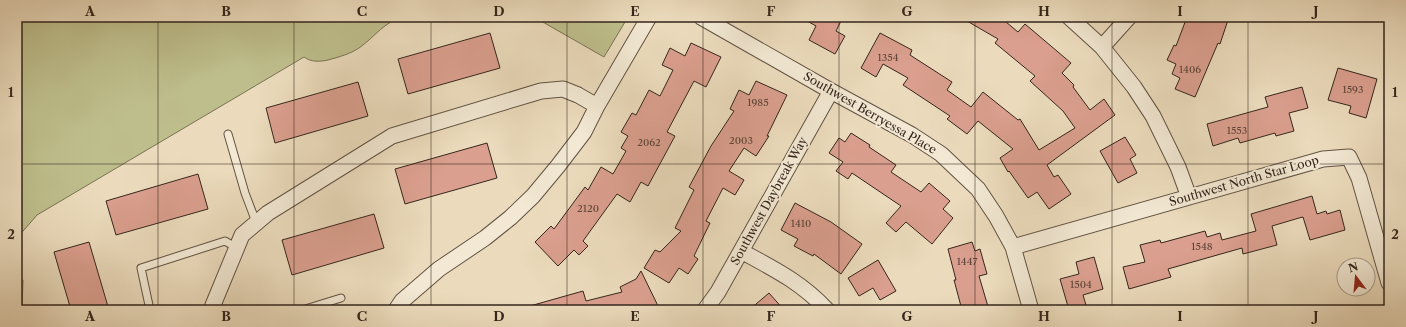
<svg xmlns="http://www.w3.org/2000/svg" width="1406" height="327" font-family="'Libre Caslon Text',serif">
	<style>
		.green { fill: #bebe8c; stroke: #7a7254 }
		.building { fill: #da9f8e; stroke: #35261c }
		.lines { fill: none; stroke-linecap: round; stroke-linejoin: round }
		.lane-casing { stroke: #625344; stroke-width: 9 }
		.street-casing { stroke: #625344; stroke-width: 17 }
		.lane { stroke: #f2e8d3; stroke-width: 7 }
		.street { stroke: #f2e8d3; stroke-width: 15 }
		.grid { fill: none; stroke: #35261c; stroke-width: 1; stroke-opacity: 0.55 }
		.labels { text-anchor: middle; stroke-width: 4; stroke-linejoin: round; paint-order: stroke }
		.number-label { font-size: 10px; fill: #5e4438 }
		.street-label { font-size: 12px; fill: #35261c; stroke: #f2e8d3 }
		.neatline { fill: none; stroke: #35261c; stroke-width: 1.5 }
		.grid-label { font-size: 13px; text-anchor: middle; font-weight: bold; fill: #35261c }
	</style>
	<rect width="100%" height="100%" fill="#ebdbbc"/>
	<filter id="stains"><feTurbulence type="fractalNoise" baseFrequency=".005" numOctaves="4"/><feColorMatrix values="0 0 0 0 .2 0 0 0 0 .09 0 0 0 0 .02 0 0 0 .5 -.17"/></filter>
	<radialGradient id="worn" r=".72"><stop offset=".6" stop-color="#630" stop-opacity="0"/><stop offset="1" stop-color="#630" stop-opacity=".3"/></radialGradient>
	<path class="green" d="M 17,17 L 405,17 C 385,20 375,37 359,48 C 350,54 339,57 328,60 C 319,62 311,62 304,57 L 37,215 L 17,238 Z
		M 534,17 L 628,17 L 604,57 Z
		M 17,277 L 23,280 L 22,310 L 17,310 Z"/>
	<path class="building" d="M 800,17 L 843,17 L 836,31 L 845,36 L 835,54 L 809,40 L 816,26 Z
		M 960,17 L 1000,17 L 1018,32 L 1025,24 L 1071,63 L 1062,73 L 1074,85 L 1073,87 L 1090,110 L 1104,99 L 1115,115 L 1047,165 L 1054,177 L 1058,175 L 1071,194 L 1049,209 L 1037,192 L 1028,198 L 1009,171 L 1008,172 L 1000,158 L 1013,149 L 978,121 L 967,134 L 947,119 L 950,116 L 903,85 L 908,78 L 883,64 L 876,77 L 861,68 L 880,33 L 912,50 L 910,55 L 952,82 L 947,90 L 971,107 L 983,92 L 1018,120 L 1020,119 L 1039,150 L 1075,128 L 1063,111 L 1030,81 L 1035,76 L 995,43 L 998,39 Z
		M 1187,17 L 1229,17 L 1220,44 L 1218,43 L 1195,97 L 1175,89 L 1180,78 L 1172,74 L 1176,64 L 1167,60 L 1174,45 L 1176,46 Z
		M 490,33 L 500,68 L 408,94 L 398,59 Z
		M 691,43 L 721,57 L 706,87 L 694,81 L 667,132 L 675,136 L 648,186 L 641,182 L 630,202 L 617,194 L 583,241 L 588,246 L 579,255 L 574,250 L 558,266 L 535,242 L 551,226 L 554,229 L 585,187 L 588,190 L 601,167 L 613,174 L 626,151 L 621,148 L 628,136 L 621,132 L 632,113 L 636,115 L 649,90 L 660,96 L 673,70 L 662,65 L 670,48 L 685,56 Z
		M 1338,68 L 1377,79 L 1366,118 L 1349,113 L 1351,106 L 1328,100 Z
		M 756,81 L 787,95 L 767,136 L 769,136 L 756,156 L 744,148 L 729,171 L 744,180 L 735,195 L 723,188 L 706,221 L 710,223 L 694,256 L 698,259 L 688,274 L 679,268 L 669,283 L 644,268 L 655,250 L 660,252 L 681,231 L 675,228 L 694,190 L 689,187 L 711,146 L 734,111 L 730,109 L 739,90 L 749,95 Z
		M 358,82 L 368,116 L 275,143 L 266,108 Z
		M 1302,87 L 1308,108 L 1289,113 L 1294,131 L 1276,136 L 1275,133 L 1240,143 L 1238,138 L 1213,146 L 1207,124 L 1268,107 L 1265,97 Z
		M 851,133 L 870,145 L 869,147 L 896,165 L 891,172 L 921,192 L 929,183 L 950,201 L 943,209 L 953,218 L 932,244 L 906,222 L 896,232 L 886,223 L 901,206 L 852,173 L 848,179 L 836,171 L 843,162 L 829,153 L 839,138 L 845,142 Z
		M 1125,137 L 1136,155 L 1130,159 L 1137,173 L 1118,183 L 1100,151 Z
		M 487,143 L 497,178 L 405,204 L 395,169 Z
		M 198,174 L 208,209 L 116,235 L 106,201 Z
		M 1312,196 L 1317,214 L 1326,211 L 1327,214 L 1340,210 L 1345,230 L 1310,240 L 1303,217 L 1299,218 L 1272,226 L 1277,245 L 1243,254 L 1242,248 L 1168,269 L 1171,277 L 1129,289 L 1123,267 L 1145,262 L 1140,245 L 1160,240 L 1161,243 L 1205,231 L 1207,237 L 1220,233 L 1222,240 L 1256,231 L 1251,214 Z
		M 795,203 L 831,222 L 862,244 L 841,274 L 814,254 L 813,256 L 794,246 L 798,239 L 781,230 Z
		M 374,214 L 384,248 L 292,275 L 282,240 Z
		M 89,242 L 109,310 L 71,310 L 54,252 Z
		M 972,242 L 975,251 L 980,249 L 987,274 L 979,276 L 989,310 L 962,310 L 954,280 L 956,280 L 948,249 Z
		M 1094,257 L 1103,289 L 1083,295 L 1086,305 L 1069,310 L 1060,279 L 1079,274 L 1076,262 Z
		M 878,260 L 896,291 L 880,300 L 873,288 L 859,296 L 848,278 Z
		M 641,271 L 660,310 L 531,310 L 530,306 L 583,291 L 586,301 L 622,292 L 620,287 L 636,279 Z
		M 769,293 L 784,310 L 749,310 Z"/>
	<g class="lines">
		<g class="lane-casing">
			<path id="lane" d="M 228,134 L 245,193 L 256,222
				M 150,310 L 141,268 L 225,241 L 237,248
				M 302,310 L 341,298"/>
		</g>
		<g class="street-casing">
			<path id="street" d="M 701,17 L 831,91 L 912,135 L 941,154 L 978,189 L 996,216 L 1013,247 L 1031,310
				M 1069,17 L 1102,47 L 1134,87 L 1153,116 L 1178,167 L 1189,197
				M 1102,47 L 1129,17
				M 1013,247 L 1323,159 L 1349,157 L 1359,178 L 1389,283
				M 741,251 C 774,269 801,282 827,310
				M 211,310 L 242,235 L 268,213 L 392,136 L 541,91 L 563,89 L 578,95 L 597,106
				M 396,310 L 402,301 L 439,269 L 485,238 L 510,218 L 533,196 L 558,166 L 584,132 L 597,106 L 649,17
				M 705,310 L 718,292 L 831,91"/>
		</g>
		<use href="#lane" class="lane"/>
		<use href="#street" class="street"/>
	</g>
	<path class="grid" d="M 158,17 L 158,310M 294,17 L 294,310M 431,17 L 431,310M 567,17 L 567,310M 703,17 L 703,310M 839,17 L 839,310M 975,17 L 975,310M 1112,17 L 1112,310M 1248,17 L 1248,310M 17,164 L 1389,164"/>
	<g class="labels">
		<g class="number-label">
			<text x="888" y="61">1354</text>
			<text x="1190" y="73">1406</text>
			<text x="1353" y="93">1593</text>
			<text x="758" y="106">1985</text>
			<text x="1237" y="134">1553</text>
			<text x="741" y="144">2003</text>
			<text x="649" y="146">2062</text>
			<text x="588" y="212">2120</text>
			<text x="801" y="227">1410</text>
			<text x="1202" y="250">1548</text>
			<text x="967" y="265">1447</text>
			<text x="1081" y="288">1504</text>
		</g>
		<g class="street-label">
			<text transform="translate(870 113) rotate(30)" y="4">Southwest Berryessa Place</text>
			<text transform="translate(1244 181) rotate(-16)" y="4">Southwest North Star Loop</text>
			<text transform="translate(769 201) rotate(-61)" y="4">Southwest Daybreak Way</text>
		</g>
	</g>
	<rect width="1406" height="327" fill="none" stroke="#ebdbbc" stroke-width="44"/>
	<g transform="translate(1356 277) rotate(344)"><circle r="19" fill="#f2e8d3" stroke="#a69a8a"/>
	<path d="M0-3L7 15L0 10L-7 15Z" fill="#8f2418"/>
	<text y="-6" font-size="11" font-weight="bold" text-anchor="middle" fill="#35261c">N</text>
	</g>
	<rect x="22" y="22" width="1362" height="283" class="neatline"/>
	<g class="grid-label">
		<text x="90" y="16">A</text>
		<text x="226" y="16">B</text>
		<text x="362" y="16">C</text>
		<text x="499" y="16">D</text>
		<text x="635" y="16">E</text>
		<text x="771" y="16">F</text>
		<text x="907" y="16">G</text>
		<text x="1044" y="16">H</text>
		<text x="1180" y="16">I</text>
		<text x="1316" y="16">J</text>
		<text x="11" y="97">1</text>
		<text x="1395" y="97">1</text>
		<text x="11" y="239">2</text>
		<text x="1395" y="239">2</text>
		<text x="90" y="321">A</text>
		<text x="226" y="321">B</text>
		<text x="362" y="321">C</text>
		<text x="499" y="321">D</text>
		<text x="635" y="321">E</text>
		<text x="771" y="321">F</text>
		<text x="907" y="321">G</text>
		<text x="1044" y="321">H</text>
		<text x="1180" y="321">I</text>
		<text x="1316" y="321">J</text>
	</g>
	<rect width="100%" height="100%" filter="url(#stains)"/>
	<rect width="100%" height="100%" fill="url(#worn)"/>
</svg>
